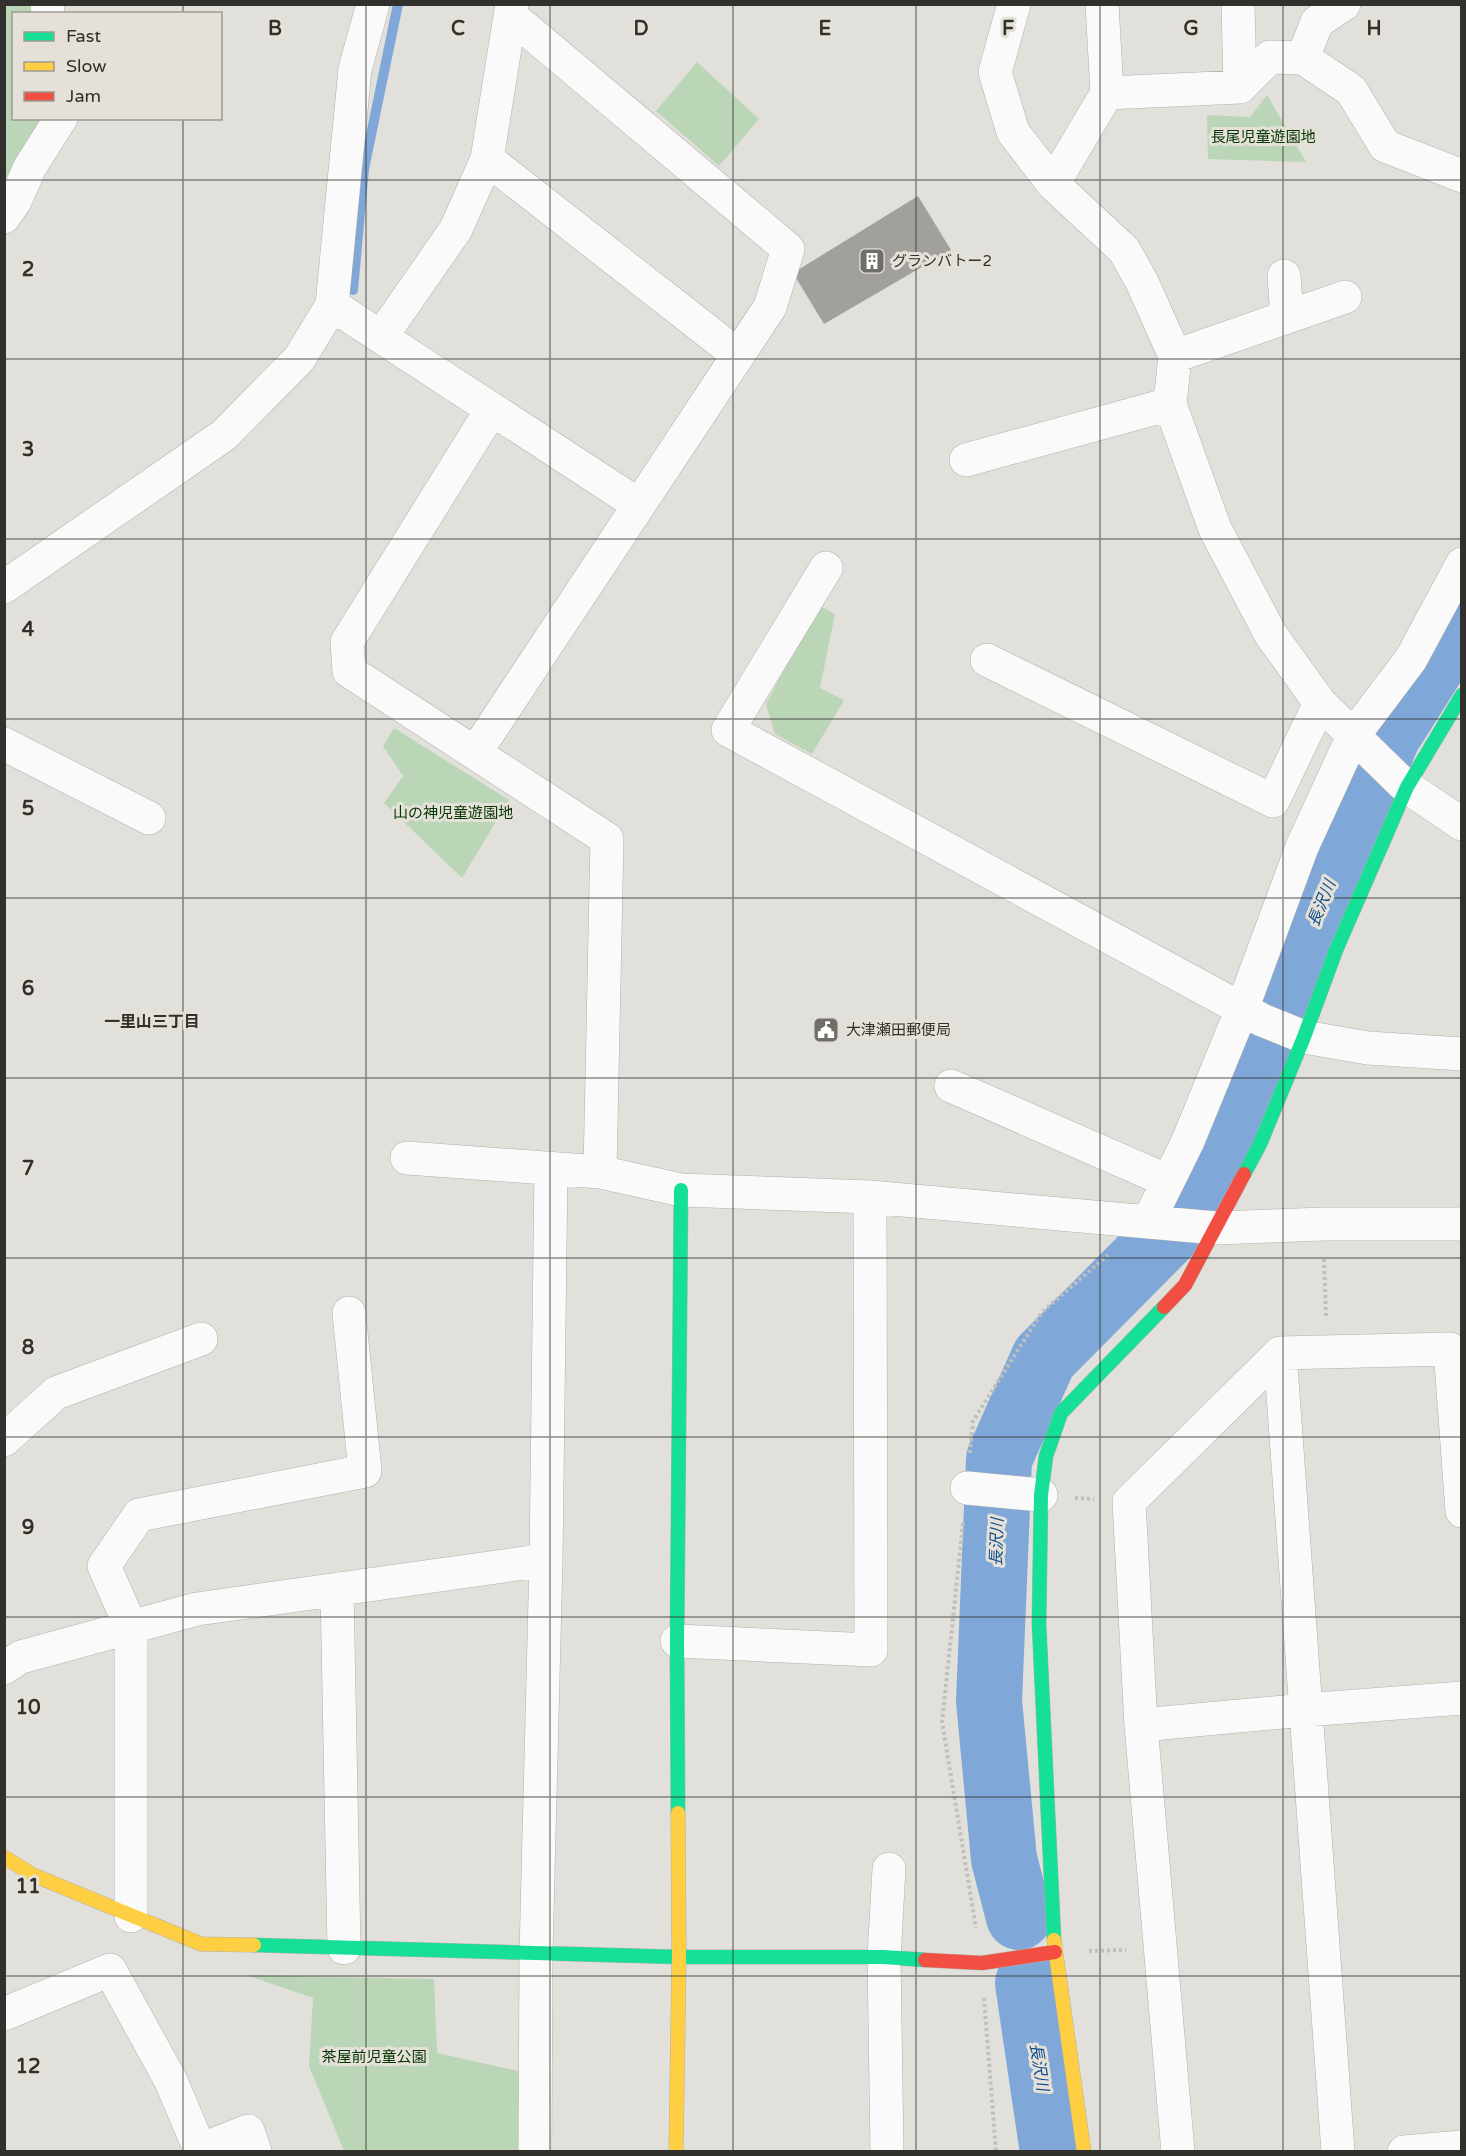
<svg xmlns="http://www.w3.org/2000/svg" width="1466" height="2156" font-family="'Varela Round','Noto Sans JP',sans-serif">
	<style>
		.green { fill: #bbd6b6 }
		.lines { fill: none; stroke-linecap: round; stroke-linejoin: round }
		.stream { stroke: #7fa8d8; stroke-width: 10 }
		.river { stroke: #7fa8d8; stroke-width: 66 }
		.building { fill: #a2a09c }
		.street-casing { stroke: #b2b0ac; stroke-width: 34 }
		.fast-casing { stroke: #b2b0ac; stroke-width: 15 }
		.slow-casing { stroke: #b2b0ac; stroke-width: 15 }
		.jam-casing { stroke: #b2b0ac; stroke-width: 15 }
		.path { stroke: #c0bfbc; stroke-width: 4; stroke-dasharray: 3 3; stroke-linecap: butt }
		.street { stroke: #fbfafa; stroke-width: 33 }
		.fast { stroke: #16e098; stroke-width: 14 }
		.slow { stroke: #ffcf43; stroke-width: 14 }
		.jam { stroke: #f24e42; stroke-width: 14 }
		.grid { fill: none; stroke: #31302c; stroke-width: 1.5; stroke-opacity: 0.55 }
		.labels { text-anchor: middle; stroke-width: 6; stroke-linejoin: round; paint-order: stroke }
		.park-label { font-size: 15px; fill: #043503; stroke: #e5e1d8 }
		.poi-label { font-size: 15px; fill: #31302c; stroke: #e5e1d8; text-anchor: start }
		.water-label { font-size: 16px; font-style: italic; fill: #0e4d8d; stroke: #e5e1d8 }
		.neighbourhood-label { font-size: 16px; font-weight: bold; fill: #31302c; stroke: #e5e1d8 }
		.grid-label { font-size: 20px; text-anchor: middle; font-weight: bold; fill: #31302c; stroke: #e5e1d8; stroke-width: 6; stroke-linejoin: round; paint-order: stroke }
	</style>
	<rect width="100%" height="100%" fill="#e2e0db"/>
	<path class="green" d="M 5,5 L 37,5 L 37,13 L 14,14 L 14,118 L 61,119 L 5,202 Z
		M 697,62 L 759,119 L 719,166 L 656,111 Z
		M 1267,95 L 1306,162 L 1208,159 L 1207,115 L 1250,117 Z
		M 818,605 L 835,614 L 820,688 L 844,700 L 812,754 L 775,734 L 766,704 Z
		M 394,728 L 509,800 L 462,878 L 384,803 L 403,776 L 383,746 Z
		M 246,1975 L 434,1979 L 437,2053 L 518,2071 L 527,2151 L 344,2151 L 309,2066 L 313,1998 Z"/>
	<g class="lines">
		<path class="stream" d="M 353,290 L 364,169 L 398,4"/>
		<path class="river" d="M 1190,1193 L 1254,1070 L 1387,737 L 1462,618
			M 1019,1917 L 1004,1859 L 989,1701 L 999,1459 L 1044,1358 L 1173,1228
			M 1028,1983 L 1053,2152"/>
	</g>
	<path class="building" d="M 918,196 L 951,250 L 824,324 L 793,273 Z"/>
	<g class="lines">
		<g class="street-casing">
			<path id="street" d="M 47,4 L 48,14
				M 1014,4 L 995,72 L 1013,132 L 1053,184 L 1124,250 L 1142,282 L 1175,356 L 1170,404 L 1215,529 L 1271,635 L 1320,703 L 1404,785
				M 1238,4 L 1240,87
				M 1303,58 L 1351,90 L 1385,146 L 1462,176
				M 1107,93 L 1240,87 L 1270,57 L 1303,58 L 1317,22 L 1344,4
				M 487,159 L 738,355
				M 1053,184 L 1107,93 L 1102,4
				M 4,217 L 15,201 L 30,167 L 61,118
				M 1284,276 L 1287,317
				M 332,305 L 639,505
				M 381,337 L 456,229 L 487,159 L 512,4
				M 1175,356 L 1345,297
				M 492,409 L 347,642 L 349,671 L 607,839 L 600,1172
				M 966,460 L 1170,404
				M 826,568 L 728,730 L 1262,1020 L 1304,1037 L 1368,1048 L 1462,1054
				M 4,587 L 224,435 L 299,359 L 332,305 L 355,69 L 373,4
				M 987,660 L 1273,801 L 1320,703
				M 4,744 L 149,818
				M 475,753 L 770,307 L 788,249 L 510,15
				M 1407,787 L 1462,824
				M 951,1086 L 1168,1181
				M 407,1158 L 600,1172 L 681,1190 L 870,1197 L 1216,1228 L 1324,1224 L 1462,1224
				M 1148,1222 L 1188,1141 L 1242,1009 L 1302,847 L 1353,736 L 1411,659 L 1462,564
				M 1280,1353 L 1338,2152
				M 4,1440 L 56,1393 L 201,1339
				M 967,1488 L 1041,1495
				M 337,1589 L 344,1948
				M 677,1641 L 871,1650 L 870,1197
				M 4,1668 L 21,1657 L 197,1609 L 546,1560
				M 1141,1725 L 1305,1710 L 1462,1698
				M 131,1916 L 131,1627 L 104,1566 L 139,1515 L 365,1471 L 349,1313
				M 4,2014 L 110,1970 L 171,2081 L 200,2150 L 248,2131 L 255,2152
				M 535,2152 L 536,1954 L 546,1560 L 551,1168
				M 887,2152 L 884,1957 L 889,1869
				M 1178,2152 L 1141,1725 L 1129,1502 L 1280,1353 L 1450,1349 L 1462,1511
				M 1404,2152 L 1462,2147"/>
		</g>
		<g class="fast-casing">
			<path id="fast" d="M 1244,1174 L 1260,1144 L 1304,1037 L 1336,950 L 1407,787 L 1462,695
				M 678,1813 L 677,1641 L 681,1190
				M 1054,1940 L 1039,1624 L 1041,1495 L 1046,1456 L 1061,1413 L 1164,1307
				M 254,1945 L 679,1957 L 884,1957 L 925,1960"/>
		</g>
		<g class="slow-casing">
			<path id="slow" d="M 4,1857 L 33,1875 L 201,1944 L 254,1945
				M 1054,1940 L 1084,2152
				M 676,2152 L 679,1957 L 678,1813"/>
		</g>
		<g class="jam-casing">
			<path id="jam" d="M 1164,1307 L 1185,1285 L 1244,1174
				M 925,1960 L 982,1963 L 1055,1952"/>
		</g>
		<path class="path" d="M 1324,1259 L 1326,1317
			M 970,1453 L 973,1421 L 1042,1312 L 1108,1255
			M 1075,1498 L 1094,1499
			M 963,1523 L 942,1722 L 976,1928
			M 1089,1951 L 1126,1950
			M 984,1998 L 996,2152"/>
		<use href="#street" class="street"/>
		<use href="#fast" class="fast"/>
		<use href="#slow" class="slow"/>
		<use href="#jam" class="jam"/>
	</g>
	<path class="grid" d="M 183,4 L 183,14M 366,4 L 366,2152M 550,4 L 550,2152M 733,4 L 733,2152M 916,4 L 916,2152M 1100,4 L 1100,2152M 1283,4 L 1283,2152M 183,118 L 183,2152M 4,180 L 1462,180M 4,359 L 1462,359M 4,539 L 1462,539M 4,719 L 1462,719M 4,898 L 1462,898M 4,1078 L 1462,1078M 4,1258 L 1462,1258M 4,1437 L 1462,1437M 4,1617 L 1462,1617M 4,1797 L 1462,1797M 4,1976 L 1462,1976"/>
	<defs>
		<g id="building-square" transform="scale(1.35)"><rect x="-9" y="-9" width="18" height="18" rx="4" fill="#6f6e69" stroke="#e5e1d8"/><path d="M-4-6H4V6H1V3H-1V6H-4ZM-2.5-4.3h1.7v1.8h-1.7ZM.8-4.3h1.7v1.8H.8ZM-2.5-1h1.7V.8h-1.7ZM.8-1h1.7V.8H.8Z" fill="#fff"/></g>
		<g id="civic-square" transform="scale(1.35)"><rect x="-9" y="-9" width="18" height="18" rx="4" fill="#6f6e69" stroke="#e5e1d8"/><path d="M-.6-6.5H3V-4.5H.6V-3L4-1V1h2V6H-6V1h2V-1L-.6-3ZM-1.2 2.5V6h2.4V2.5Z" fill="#fff"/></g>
	</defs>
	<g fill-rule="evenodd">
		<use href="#building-square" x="872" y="261"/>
		<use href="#civic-square" x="826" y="1030"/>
	</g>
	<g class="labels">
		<g class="park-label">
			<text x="1263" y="142">長尾児童遊園地</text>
			<text x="453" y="818">山の神児童遊園地</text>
			<text x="374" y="2062">茶屋前児童公園</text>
		</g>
		<g class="poi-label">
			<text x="892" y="266">グランバトー2</text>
			<text x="846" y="1035">大津瀬田郵便局</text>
		</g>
		<g class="water-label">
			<text transform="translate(1321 903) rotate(-68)" y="6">長沢川</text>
			<text transform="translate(996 1542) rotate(-88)" y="6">長沢川</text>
			<text transform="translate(1040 2067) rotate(81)" y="6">長沢川</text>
		</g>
		<g class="neighbourhood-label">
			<text x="152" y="1027">一里山三丁目</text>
		</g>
	</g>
	<g class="grid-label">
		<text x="275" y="35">B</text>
		<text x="458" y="35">C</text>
		<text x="641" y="35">D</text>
		<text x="825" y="35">E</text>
		<text x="1008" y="35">F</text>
		<text x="1191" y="35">G</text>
		<text x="1374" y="35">H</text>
		<text x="28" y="276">2</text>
		<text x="28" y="456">3</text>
		<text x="28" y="636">4</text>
		<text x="28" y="815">5</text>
		<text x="28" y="995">6</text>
		<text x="28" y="1175">7</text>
		<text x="28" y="1354">8</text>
		<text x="28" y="1534">9</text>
		<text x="28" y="1714">10</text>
		<text x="28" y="1893">11</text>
		<text x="28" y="2073">12</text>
	</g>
	<rect width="1466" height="2156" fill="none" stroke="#31302c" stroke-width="12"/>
	<rect x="12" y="12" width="210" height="108" fill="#e5e1d8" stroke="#9d9a93" stroke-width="1.5"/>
	<rect x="24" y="32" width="30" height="9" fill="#16e098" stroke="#9d9a93" stroke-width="1.5"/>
	<text x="66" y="42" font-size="18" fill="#31302c">Fast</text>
	<rect x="24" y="62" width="30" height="9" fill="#ffcf43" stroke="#9d9a93" stroke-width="1.5"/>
	<text x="66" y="72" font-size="18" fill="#31302c">Slow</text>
	<rect x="24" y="92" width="30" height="9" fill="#f24e42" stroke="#9d9a93" stroke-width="1.5"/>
	<text x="66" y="102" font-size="18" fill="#31302c">Jam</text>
</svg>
